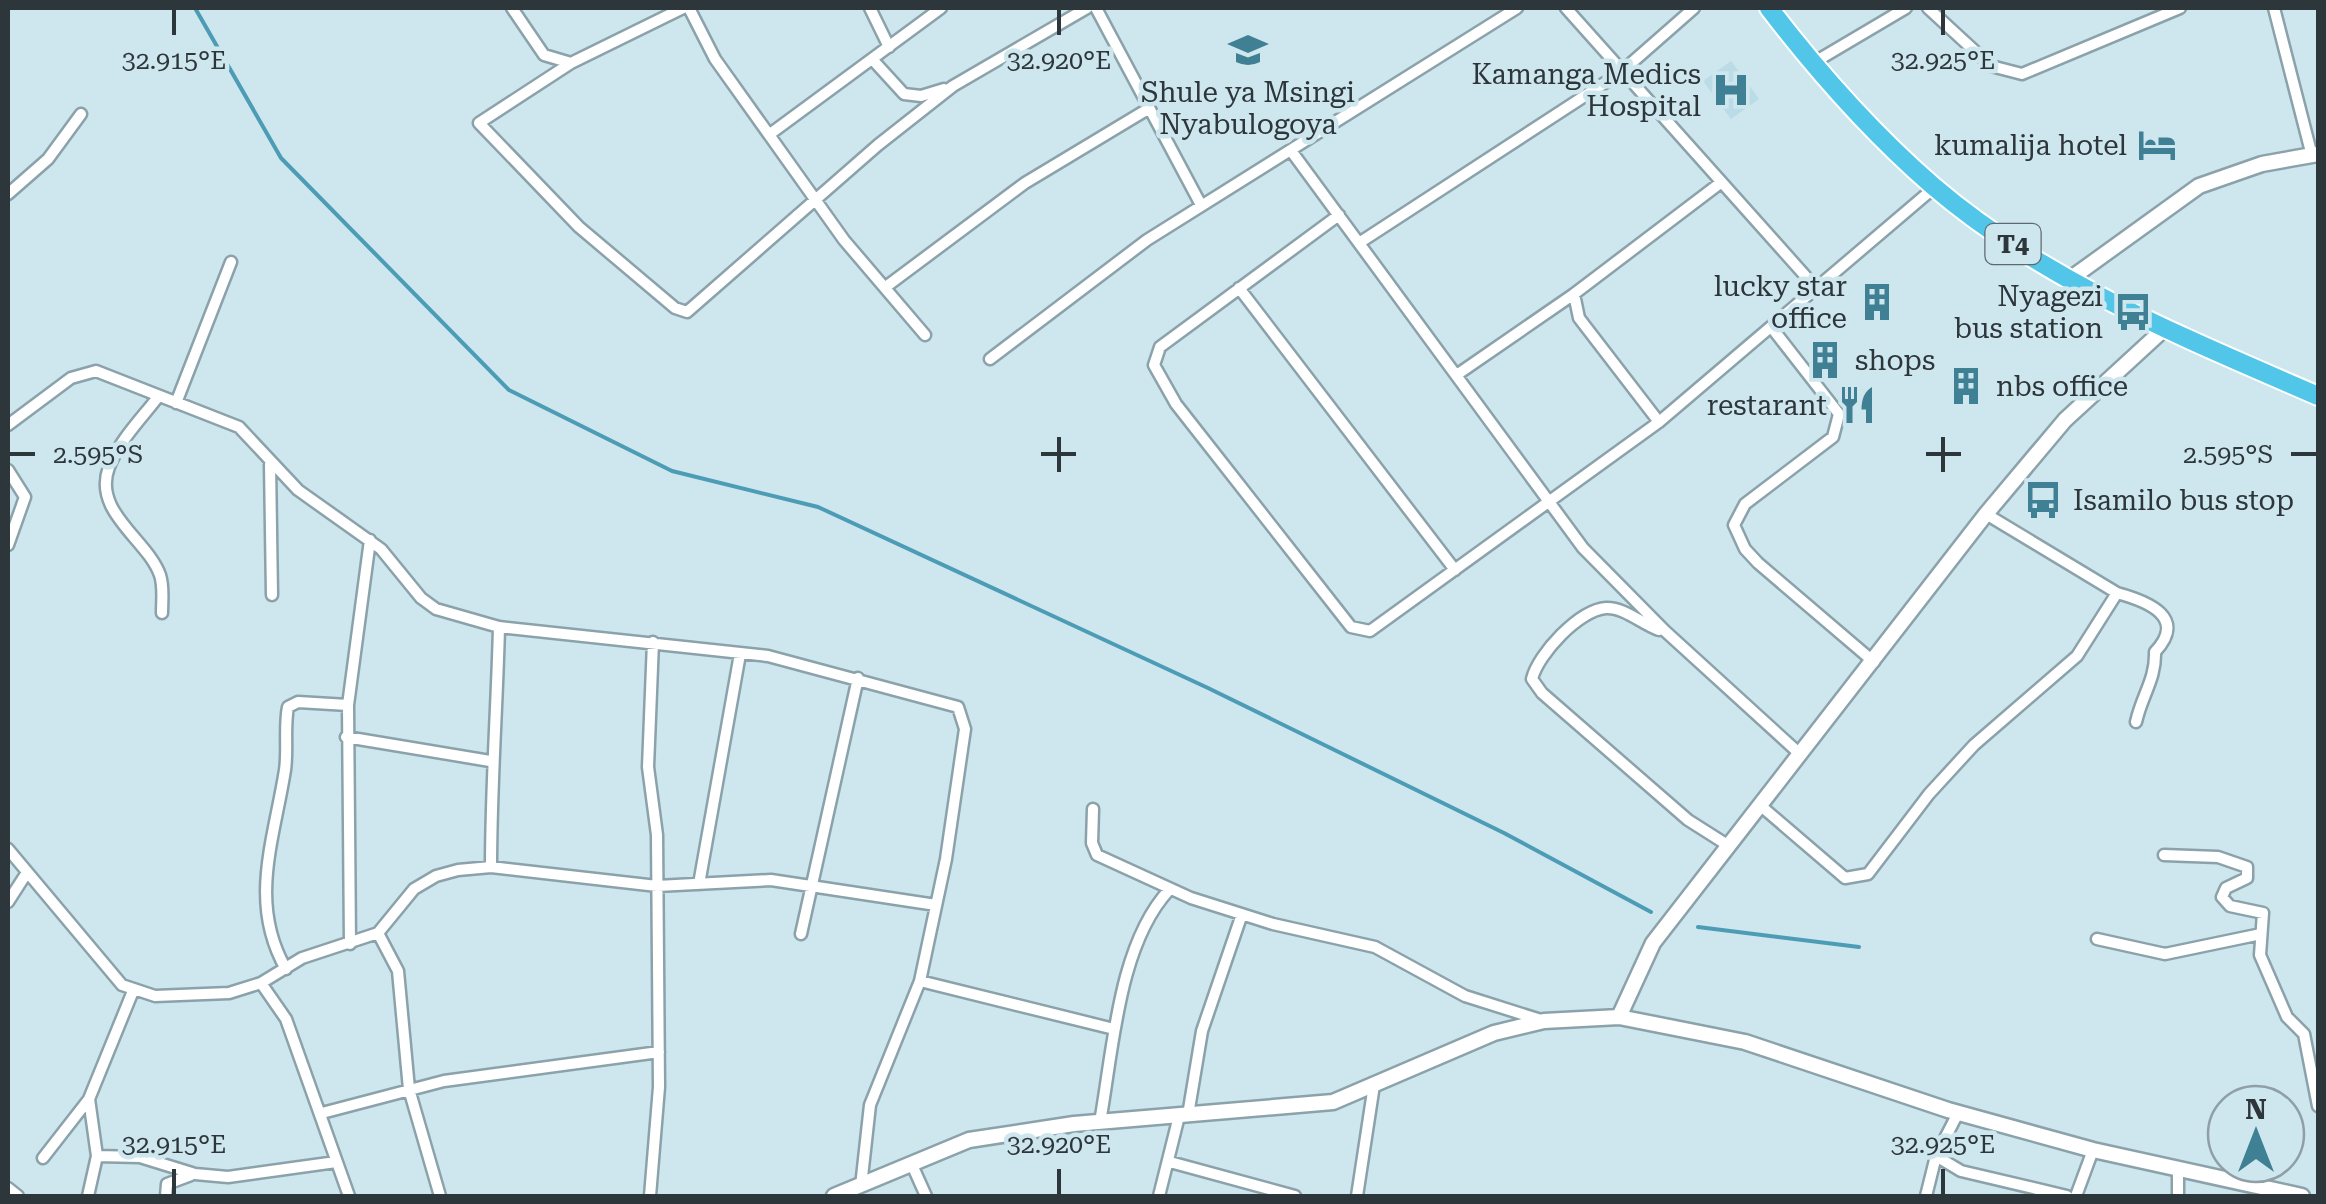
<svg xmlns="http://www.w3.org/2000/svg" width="2326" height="1204" font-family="'Roboto Serif',serif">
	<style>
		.built { fill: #bbdbe6 }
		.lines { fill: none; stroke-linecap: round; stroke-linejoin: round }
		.stream { stroke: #4c9cb5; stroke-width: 4 }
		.street-casing { stroke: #8ba2aa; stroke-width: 15 }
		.secondary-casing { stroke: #8ba2aa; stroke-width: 19 }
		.highway-casing { stroke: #fff; stroke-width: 22 }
		.street { stroke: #fff; stroke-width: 10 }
		.secondary { stroke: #fff; stroke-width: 14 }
		.highway { stroke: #52c6e9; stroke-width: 18 }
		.ticks { fill: none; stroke: #2d363a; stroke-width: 4 }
		.labels { text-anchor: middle; stroke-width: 9; stroke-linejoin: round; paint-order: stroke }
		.shield { fill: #cee6ee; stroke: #5d6b70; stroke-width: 2.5 }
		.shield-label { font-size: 25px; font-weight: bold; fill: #2d363a }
		.poi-label { font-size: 28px; fill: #2d363a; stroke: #cee6ee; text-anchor: end }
		.ticks-label { font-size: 25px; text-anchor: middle; fill: #2d363a; stroke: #cee6ee; stroke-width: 9; stroke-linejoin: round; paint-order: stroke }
	</style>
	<rect width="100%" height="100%" fill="#cee6ee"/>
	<path class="built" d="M 1731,61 L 1759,99 L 1731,119 L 1703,81 Z"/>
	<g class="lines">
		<path class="stream" d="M 195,8 L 281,158 L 509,390 L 672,471 L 818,507 L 1208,688 L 1504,833 L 1651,912
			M 1698,927 L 1859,947"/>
		<g class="street-casing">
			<path id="street" d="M 512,8 L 544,55 L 571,63
				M 683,8 L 571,63 L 479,123 L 579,227 L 675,308 L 687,312 L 878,145 L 953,86 L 1087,8
				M 689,8 L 715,59 L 844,240 L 925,335
				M 870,8 L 889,47
				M 1096,8 L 1201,205
				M 1566,8 L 1817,289
				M 1928,8 L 1991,66 L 2022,74 L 2180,8
				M 2274,8 L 2312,156
				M 872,59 L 904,94 L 921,96 L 944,89
				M 1813,63 L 1906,8
				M 770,134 L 941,8
				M 1292,152 L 1583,548 L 1665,631 L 1801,755
				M 8,194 L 48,159 L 81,114
				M 1339,215 L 1160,347 L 1154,365 L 1176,404 L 1351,627 L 1370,631 L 1659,422 L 1935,187
				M 1359,243 L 1620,73 L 1694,8
				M 887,286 L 1025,183 L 1148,109
				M 1239,288 L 1455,570
				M 1574,294 L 1579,318 L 1659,422
				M 1772,328 L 1839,414 L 1833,437 L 1745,504 L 1734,525 L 1745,549 L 1758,563 L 1874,662
				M 990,359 L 1147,240 L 1517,8
				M 1458,374 L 1574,294 L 1719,184
				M 158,397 C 141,419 119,441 109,467 C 92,512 147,539 160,575 C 164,587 162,600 162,613
				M 176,403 L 231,262
				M 8,425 L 71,378 L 96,371 L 239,427 L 298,490 L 381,549 L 421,598 L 436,609 L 499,627 L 768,656 L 958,707 L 965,729 L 946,859 L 920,981 L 870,1105 L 861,1186
				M 270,464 L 272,595
				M 8,470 L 25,497 L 8,545
				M 2117,593 C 2150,602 2187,618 2155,652 C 2156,679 2142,695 2136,722
				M 1659,630 C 1642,624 1624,607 1606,608 C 1579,610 1538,654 1532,679 L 1542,693 L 1688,820 L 1729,846
				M 346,737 L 490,761
				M 1761,806 L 1845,878 L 1868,874 L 1929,794 L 1974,745 L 2077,656 L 2117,593 L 1986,514
				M 1093,809 L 1092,843 L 1097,855 L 1191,898 L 1273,924 L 1375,947 L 1465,996 L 1541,1020
				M 8,849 L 122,985 L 155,996 L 229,993 L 261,983 L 302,958 L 378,933 L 414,889 L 436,876 L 458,870 L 491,867 L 657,886 L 771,880 L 936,905
				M 2164,855 L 2218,857 L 2247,867 L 2247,878 L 2226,888 L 2222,897 L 2230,906 L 2263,913 L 2260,955 L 2287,1017 L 2304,1034 L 2318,1106
				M 491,867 C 491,786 497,707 499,627
				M 699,884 L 740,654
				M 8,902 L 26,874
				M 378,933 L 398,971 L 409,1089 L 440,1196
				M 801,934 L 858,678
				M 2097,939 L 2165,954 L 2261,934
				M 350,944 L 348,705 L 370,540
				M 286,969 C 248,903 274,840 285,770 C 288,749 284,727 288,707 L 298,702 L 348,705
				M 920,981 L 1114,1029
				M 261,983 L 286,1019 L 349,1196
				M 322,1113 L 444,1081 L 659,1052
				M 1188,1115 L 1202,1031 L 1242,914
				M 1100,1122 C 1113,1051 1118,945 1169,890
				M 97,1156 L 140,1157 L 195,1174 L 228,1177 L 336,1162
				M 1936,1156 L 1961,1171 L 2067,1196
				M 43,1158 L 89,1099 L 133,991
				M 1170,1162 L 1295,1196
				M 913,1167 L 926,1196
				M 8,1188 L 18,1196
				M 88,1196 L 97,1156 L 89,1099
				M 166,1196 L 167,1184 L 191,1175
				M 650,1196 L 659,1087 L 657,835 L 648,767 L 653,642
				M 1159,1196 L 1179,1116
				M 1357,1196 L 1374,1085
				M 1926,1196 L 1936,1156 L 1958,1113
				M 2076,1196 L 2093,1150
				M 2178,1196 L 2178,1172"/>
		</g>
		<g class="secondary-casing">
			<path id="secondary" d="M 2070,279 L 2199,186 L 2262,164 L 2318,154
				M 1619,1017 L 1653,943 L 1986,514 L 2065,420 L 2164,329
				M 834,1196 L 969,1140 L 1074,1124 L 1333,1102 L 1494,1033 L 1544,1021 L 1619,1017 L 1745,1042 L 1948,1110 L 2093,1150 L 2302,1196"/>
		</g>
		<g class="highway-casing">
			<path id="highway" d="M 1769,8 C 1818,72 1872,133 1933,186 C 2045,282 2185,338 2318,396"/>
		</g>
		<use href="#street" class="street"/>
		<use href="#secondary" class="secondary"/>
		<use href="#highway" class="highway"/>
	</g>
	<path class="ticks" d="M 174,10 L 174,35M 1059,10 L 1059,35M 1943,10 L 1943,35M 1059,437 L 1059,472M 1943,437 L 1943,472M 10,454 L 35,454M 1041,454 L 1076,454M 1926,454 L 1961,454M 2291,454 L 2316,454M 174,1169 L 174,1194M 1059,1169 L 1059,1194M 1943,1169 L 1943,1194"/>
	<defs>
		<g id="school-bare" transform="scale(3)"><path d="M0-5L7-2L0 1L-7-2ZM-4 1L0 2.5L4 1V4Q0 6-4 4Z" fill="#408094" stroke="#cee6ee" stroke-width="2.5" paint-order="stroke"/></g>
		<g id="hospital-bare" transform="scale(3)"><path d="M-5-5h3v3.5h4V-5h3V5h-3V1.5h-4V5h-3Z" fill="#408094" stroke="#cee6ee" stroke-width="2.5" paint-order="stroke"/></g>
		<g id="hotel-bare" transform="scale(3)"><path d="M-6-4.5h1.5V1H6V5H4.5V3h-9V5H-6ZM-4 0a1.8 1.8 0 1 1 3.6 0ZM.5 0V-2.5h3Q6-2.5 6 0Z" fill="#408094" stroke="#cee6ee" stroke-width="2.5" paint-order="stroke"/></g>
		<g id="building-bare" transform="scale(3)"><path d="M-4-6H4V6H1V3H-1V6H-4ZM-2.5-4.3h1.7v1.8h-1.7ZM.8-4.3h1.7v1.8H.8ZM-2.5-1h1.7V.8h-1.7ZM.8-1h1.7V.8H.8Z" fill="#408094" stroke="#cee6ee" stroke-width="2.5" paint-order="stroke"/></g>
		<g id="bus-bare" transform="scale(3)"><path d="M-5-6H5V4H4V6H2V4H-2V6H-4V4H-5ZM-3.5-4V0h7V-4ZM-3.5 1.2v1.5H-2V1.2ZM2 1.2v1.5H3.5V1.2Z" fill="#408094" stroke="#cee6ee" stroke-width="2.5" paint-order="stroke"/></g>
		<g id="restaurant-bare" transform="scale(3)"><path d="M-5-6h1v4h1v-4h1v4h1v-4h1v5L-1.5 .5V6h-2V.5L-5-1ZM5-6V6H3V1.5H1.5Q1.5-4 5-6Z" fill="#408094" stroke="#cee6ee" stroke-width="2.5" paint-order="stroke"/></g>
	</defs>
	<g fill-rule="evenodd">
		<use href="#school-bare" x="1248" y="50"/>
		<use href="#hospital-bare" x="1731" y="90"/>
		<use href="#hotel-bare" x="2157" y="145"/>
		<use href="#building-bare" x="1877" y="302"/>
		<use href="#bus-bare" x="2133" y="312"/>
		<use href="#building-bare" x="1825" y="360"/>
		<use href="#building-bare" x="1966" y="386"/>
		<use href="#restaurant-bare" x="1857" y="405"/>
		<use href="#bus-bare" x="2043" y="500"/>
	</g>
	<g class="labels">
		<rect class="shield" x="1985.5" y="224" width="55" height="40" rx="8"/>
		<g class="shield-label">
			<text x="2013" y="253">T4</text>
		</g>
		<g class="poi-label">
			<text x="1701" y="84">Kamanga Medics<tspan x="1701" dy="32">Hospital</tspan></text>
			<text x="1248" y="102" text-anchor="middle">Shule ya Msingi<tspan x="1248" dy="32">Nyabulogoya</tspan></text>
			<text x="2127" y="155">kumalija hotel</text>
			<text x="1847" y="296">lucky star<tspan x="1847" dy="32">office</tspan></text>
			<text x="2103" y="306">Nyagezi<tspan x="2103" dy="32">bus station</tspan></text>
			<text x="1855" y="370" text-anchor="start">shops</text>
			<text x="1996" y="396" text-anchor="start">nbs office</text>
			<text x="1827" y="415">restarant</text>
			<text x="2073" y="510" text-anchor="start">Isamilo bus stop</text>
		</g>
	</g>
	<g class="ticks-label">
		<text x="174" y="69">32.915°E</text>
		<text x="1059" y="69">32.920°E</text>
		<text x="1943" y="69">32.925°E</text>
		<text x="98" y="463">2.595°S</text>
		<text x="2228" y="463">2.595°S</text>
		<text x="174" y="1153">32.915°E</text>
		<text x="1059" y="1153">32.920°E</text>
		<text x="1943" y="1153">32.925°E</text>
	</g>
	<rect width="2326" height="1204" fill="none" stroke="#2d363a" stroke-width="20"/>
	<g transform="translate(2256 1134)"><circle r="48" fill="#cee6ee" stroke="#8ea0a6" stroke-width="2.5"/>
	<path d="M0-8L18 38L0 25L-18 38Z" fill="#408094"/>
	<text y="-15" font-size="28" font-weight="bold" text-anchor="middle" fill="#2d363a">N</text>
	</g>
</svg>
